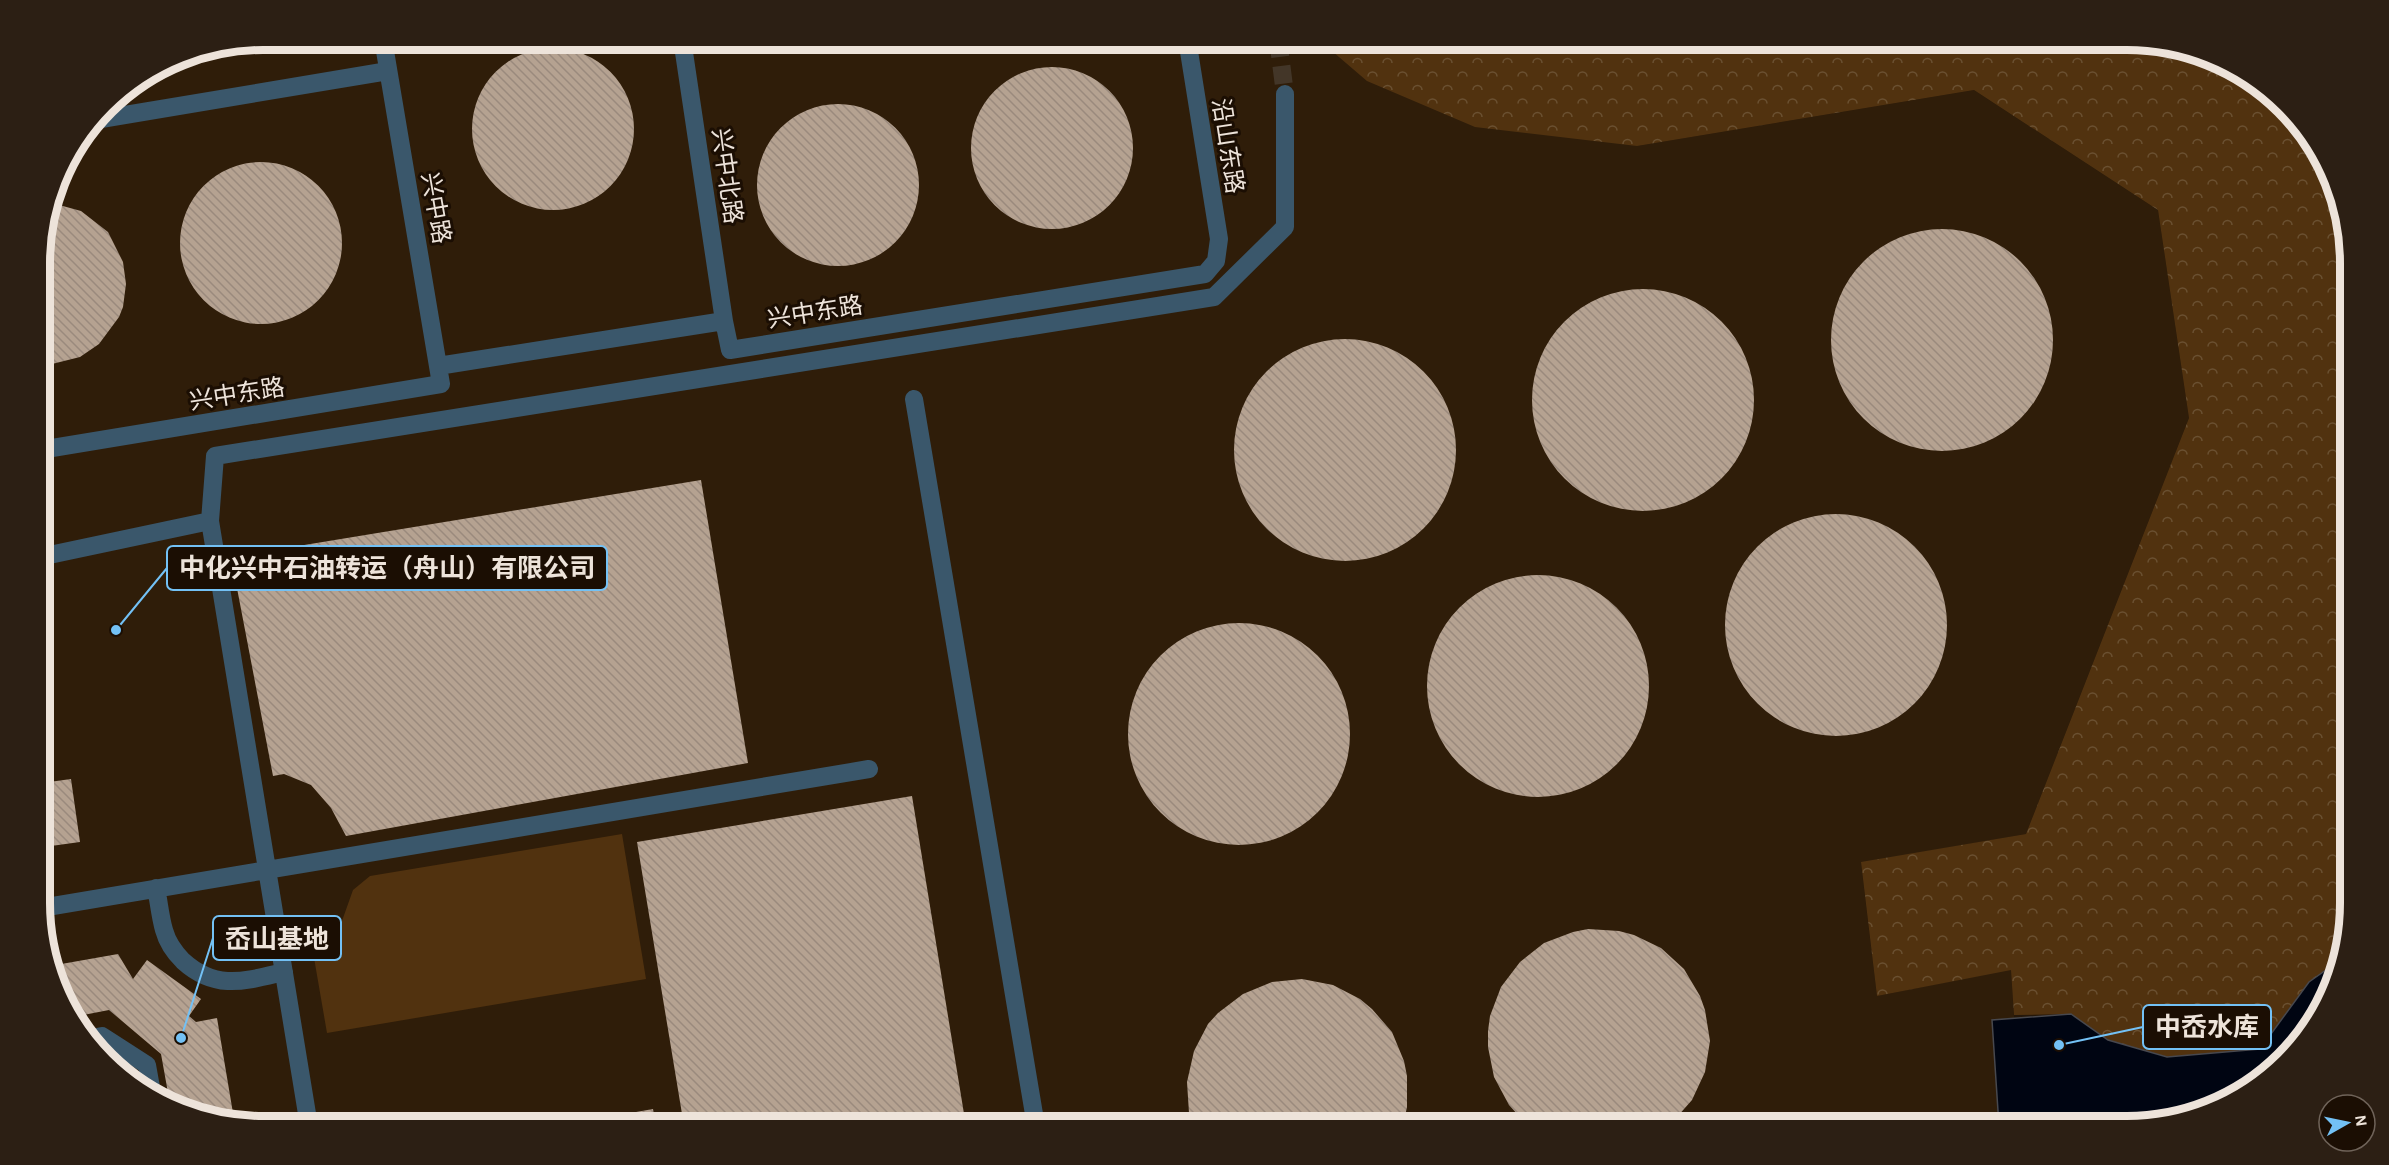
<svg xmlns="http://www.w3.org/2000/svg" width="2389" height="1165" font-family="'Alegreya Sans','Noto Sans SC',sans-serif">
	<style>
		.built { fill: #2f1d09 }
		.grass { fill: #51320f }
		.forest { fill: url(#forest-crowns) }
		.water { fill: #000512; stroke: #47484e; stroke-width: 1.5 }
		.building { fill: url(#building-back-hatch) }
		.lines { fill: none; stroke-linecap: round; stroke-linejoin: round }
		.minor-tunnel { stroke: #433628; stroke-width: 18; stroke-dasharray: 18 9; stroke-linecap: butt }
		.minor { stroke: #3a576b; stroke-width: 18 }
		.labels { text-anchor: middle; stroke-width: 6; stroke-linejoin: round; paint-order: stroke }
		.street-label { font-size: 24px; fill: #ede3da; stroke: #1b0e03 }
		.rim { fill: none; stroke: #ede3da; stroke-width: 8 }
		.leader { fill: none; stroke: #73c1f5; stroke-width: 2 }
		.callout-dot { fill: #73c1f5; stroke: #1b0e03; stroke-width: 2 }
		.callout { fill: #1b0e03; stroke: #73c1f5; stroke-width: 2 }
		.callout-label { font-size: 26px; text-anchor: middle; font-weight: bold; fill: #ede3da }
	</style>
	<defs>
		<pattern id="forest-crowns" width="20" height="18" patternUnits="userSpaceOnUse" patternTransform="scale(1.5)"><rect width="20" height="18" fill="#51320f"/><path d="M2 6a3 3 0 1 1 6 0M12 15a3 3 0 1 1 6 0" fill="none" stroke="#6a5031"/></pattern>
		<pattern id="building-back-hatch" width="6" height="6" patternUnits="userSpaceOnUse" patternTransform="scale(1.5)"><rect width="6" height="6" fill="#b5a291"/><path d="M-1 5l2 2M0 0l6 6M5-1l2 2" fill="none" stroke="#9a8a7d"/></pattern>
	</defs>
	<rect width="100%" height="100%" fill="#251709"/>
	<path class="built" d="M 263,39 L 1343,39 L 1637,146 L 1974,90 L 2158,210 L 2189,418 L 2026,834 L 1861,863 L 1877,996 L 2011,969 L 2021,1126 L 263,1126 L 164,1103 L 85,1038 L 56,988 L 41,932 L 40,248 L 62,163 L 115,95 L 177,56 Z"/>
	<path class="grass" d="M 622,834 L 646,979 L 327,1033 L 313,952 L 332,949 L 353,890 L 370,876 Z"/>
	<path class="forest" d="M 1318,39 L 2126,39 L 2225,62 L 2274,94 L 2312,138 L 2348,234 L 2350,903 L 2334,972 L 2325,970 L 2260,1049 L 2167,1057 L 2108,1040 L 2071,1014 L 2014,1015 L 2011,970 L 1877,996 L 1861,862 L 2026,834 L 2189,418 L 2158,210 L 1974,90 L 1637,146 L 1475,127 L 1367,81 Z"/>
	<path class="water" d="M 2326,970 L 2334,972 L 2327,1001 L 2295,1050 L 2251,1088 L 2199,1114 L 2141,1126 L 1999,1126 L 1992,1020 L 2071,1014 L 2108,1040 L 2167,1057 L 2260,1049 L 2309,982 Z"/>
	<path class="building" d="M 757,39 L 845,39 L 825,48 L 803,52 L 781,50 Z
		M472 129a81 81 0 1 1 162 0a81 81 0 1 1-162 0Z
		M971 148a81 81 0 1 1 162 0a81 81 0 1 1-162 0Z
		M757 185a81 81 0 1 1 162 0a81 81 0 1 1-162 0Z
		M180 243a81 81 0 1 1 162 0a81 81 0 1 1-162 0Z
		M 52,203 L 81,211 L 108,232 L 123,262 L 126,284 L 123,307 L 119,317 L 99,344 L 80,357 L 48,365 L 40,364 L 40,248 Z
		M1831 340a111 111 0 1 1 222 0a111 111 0 1 1-222 0Z
		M1532 400a111 111 0 1 1 222 0a111 111 0 1 1-222 0Z
		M1234 450a111 111 0 1 1 222 0a111 111 0 1 1-222 0Z
		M 701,480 L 748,763 L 346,836 L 331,808 L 311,785 L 284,774 L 273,776 L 231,557 Z
		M1725 625a111 111 0 1 1 222 0a111 111 0 1 1-222 0Z
		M1427 686a111 111 0 1 1 222 0a111 111 0 1 1-222 0Z
		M1128 734a111 111 0 1 1 222 0a111 111 0 1 1-222 0Z
		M 71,779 L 80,842 L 51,846 L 42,783 Z
		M 912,796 L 966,1126 L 684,1126 L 637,842 Z
		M 1588,929 L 1619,931 L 1634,935 L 1661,948 L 1684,969 L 1700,996 L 1705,1010 L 1710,1041 L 1705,1072 L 1692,1100 L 1669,1126 L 1528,1126 L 1509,1105 L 1494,1077 L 1488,1047 L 1488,1031 L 1490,1016 L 1501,987 L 1520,962 L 1544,943 L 1573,932 Z
		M 118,954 L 133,979 L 147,960 L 201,999 L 189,1016 L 196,1022 L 217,1018 L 234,1119 L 170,1104 L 161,1054 L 109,1010 L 73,1017 L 56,988 L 50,966 Z
		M 1302,979 L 1333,985 L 1360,999 L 1372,1009 L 1392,1032 L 1404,1061 L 1407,1076 L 1407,1107 L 1403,1126 L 1193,1126 L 1189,1113 L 1187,1082 L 1194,1051 L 1208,1024 L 1218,1013 L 1243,994 L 1272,982 Z
		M 653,1109 L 656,1126 L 603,1126 L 602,1118 Z"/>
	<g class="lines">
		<path class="minor-tunnel" d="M 1278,39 L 1285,94"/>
		<path class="minor" d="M 682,39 L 724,321
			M 95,120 L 388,71
			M 438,366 L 724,321 L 730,350 L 1205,274 L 1216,261 L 1219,239 L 1187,39
			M 914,399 L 1036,1126
			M 40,450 L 441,384 L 383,39
			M 40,557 L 210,521
			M 156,888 C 159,902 160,916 164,930 C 167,941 175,953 183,961 C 216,991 245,981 284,972
			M 41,908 L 869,769
			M 86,1039 L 102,1036 L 147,1065 L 152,1093
			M 309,1126 L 210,521 L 215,456 L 1214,297 L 1285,227 L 1285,94"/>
	</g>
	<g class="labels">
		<g class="street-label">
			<text transform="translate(1228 146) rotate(81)" y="8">沿山东路</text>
			<text transform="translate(727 176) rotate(82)" y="8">兴中北路</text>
			<text transform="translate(436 208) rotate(80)" y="8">兴中路</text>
			<text transform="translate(815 312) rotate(-9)" y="8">兴中东路</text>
			<text transform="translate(237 394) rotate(-9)" y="8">兴中东路</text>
		</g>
	</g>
	<path d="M0 0H2389V1165H0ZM263 50H2127A213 213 0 0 1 2340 263V903A213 213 0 0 1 2127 1116H263A213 213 0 0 1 50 903V263A213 213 0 0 1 263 50Z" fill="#2c1f14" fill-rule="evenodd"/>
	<path class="rim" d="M263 50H2127A213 213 0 0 1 2340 263V903A213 213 0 0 1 2127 1116H263A213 213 0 0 1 50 903V263A213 213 0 0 1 263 50Z"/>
	<path class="leader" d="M116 630L167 568M181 1038L213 938M2059 1045L2143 1027"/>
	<g class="callout-dot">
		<circle cx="116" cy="630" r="6"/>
		<circle cx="181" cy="1038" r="6"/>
		<circle cx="2059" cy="1045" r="6"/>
	</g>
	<g class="callout">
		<rect x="167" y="546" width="440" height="44" rx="6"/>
		<rect x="213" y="916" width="128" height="44" rx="6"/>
		<rect x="2143" y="1005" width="128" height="44" rx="6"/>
	</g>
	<g class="callout-label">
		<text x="387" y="577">中化兴中石油转运（舟山）有限公司</text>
		<text x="277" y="948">岙山基地</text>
		<text x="2207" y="1036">中岙水库</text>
	</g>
	<g transform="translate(2347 1123) rotate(81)"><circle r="28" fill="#1b0e03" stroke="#6f6359" stroke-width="1.5"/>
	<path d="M0-4.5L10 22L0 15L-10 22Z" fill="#73c1f5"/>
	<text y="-9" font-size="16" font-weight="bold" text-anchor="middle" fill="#ede3da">N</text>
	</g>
</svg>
